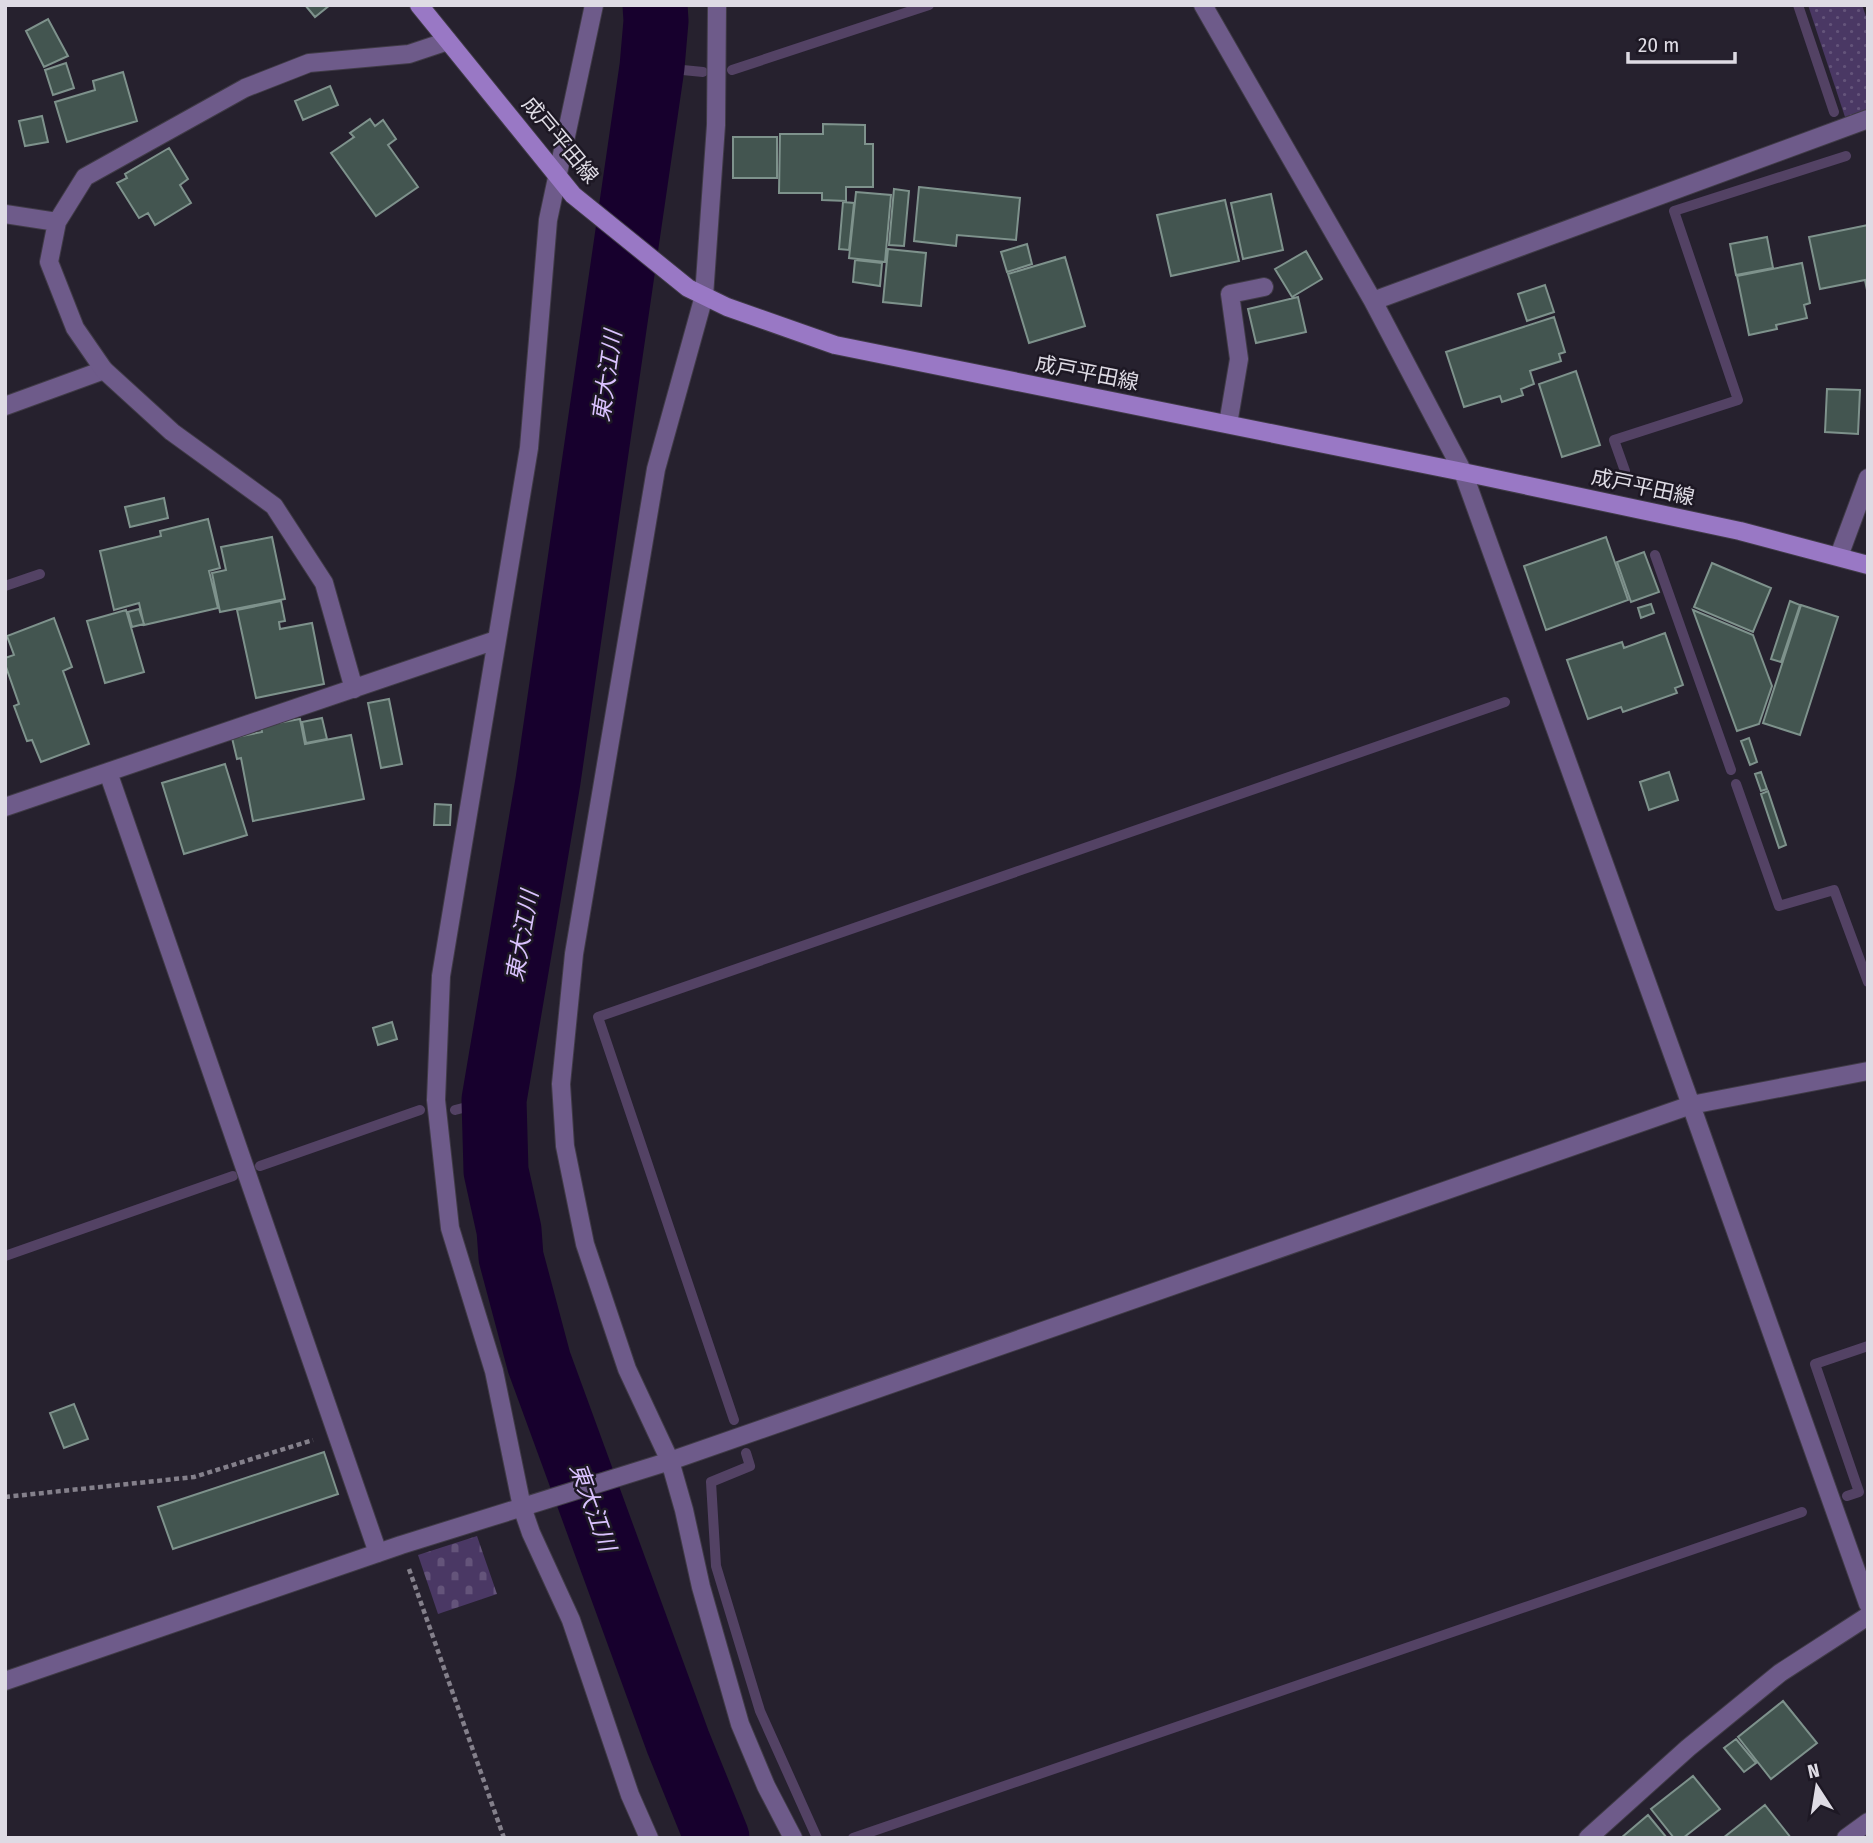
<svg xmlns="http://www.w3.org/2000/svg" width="1873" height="1843" font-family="'Fira Sans Condensed','Noto Sans JP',sans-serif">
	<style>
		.grass { fill: url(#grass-dots) }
		.cemetery { fill: url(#cemetery-stones) }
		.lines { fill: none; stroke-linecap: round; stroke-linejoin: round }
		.stream { stroke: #534264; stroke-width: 10 }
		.river { stroke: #17002d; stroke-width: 65 }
		.building { fill: #435550; stroke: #7e928c; stroke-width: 2 }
		.service-casing { stroke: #403b47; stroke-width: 20 }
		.minor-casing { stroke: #403b47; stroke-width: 20 }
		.secondary-casing { stroke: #403b47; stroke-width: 20 }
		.path { stroke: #84808b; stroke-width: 4.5; stroke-dasharray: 5 3.5; stroke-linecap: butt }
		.service { stroke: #6e5b8a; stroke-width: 18 }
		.minor { stroke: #6e5b8a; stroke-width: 18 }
		.secondary { stroke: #9978c5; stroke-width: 18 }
		.labels { text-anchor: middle; stroke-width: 5; stroke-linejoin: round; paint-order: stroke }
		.street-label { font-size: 21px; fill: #dedbe4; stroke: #1d1824 }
		.water-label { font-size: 23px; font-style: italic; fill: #dac2fe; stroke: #1d1824 }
	</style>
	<defs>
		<pattern id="grass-dots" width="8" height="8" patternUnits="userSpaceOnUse" patternTransform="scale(1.75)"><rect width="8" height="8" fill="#4a3864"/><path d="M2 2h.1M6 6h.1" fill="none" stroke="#64547a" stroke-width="1.8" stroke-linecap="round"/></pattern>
		<pattern id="cemetery-stones" width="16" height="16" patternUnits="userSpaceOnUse" patternTransform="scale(1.75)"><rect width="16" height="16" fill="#4a3864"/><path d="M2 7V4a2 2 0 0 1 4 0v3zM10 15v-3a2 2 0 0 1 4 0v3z" fill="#64547a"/></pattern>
	</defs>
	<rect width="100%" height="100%" fill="#26212e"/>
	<path class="grass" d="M 1808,5 L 1862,5 L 1868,22 L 1868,109 L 1845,117 Z"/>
	<path class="cemetery" d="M 477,1536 L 497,1594 L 438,1614 L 418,1555 Z"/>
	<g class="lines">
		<path class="stream" d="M 1798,5 L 1834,112
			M 652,67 L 703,72
			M 732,70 L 929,5
			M 1625,471 L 1614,440 L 1738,400 L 1674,211 L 1846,156
			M 1655,555 L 1731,770
			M 5,586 L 40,574
			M 1736,784 L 1779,906 L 1834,890 L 1868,982
			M 455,1110 L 494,1100
			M 260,1166 L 420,1110
			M 5,1256 L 233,1176
			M 734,1420 L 598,1017 L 1505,702
			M 746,1453 L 750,1466 L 711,1482 L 716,1566 L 760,1711 L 817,1838
			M 1847,1496 L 1859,1492 L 1815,1364 L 1868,1346
			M 853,1838 L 1802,1512"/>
		<path class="river" d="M 655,5 L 656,21 L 652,67 L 548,781 L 494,1100 L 496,1171 L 509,1230 L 511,1257 L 539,1362 L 678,1742 L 717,1838"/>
	</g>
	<path class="building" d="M 305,5 L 330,5 L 315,17 Z
		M 48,19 L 68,56 L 44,67 L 26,31 Z
		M 66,63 L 74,88 L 53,95 L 45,70 Z
		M 123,72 L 137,121 L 67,142 L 55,102 L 95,90 L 93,81 Z
		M 330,86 L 338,105 L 303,120 L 295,101 Z
		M 42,116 L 48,142 L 25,146 L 19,121 Z
		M 370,119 L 375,126 L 383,120 L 396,139 L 388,145 L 418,187 L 376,216 L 331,153 L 354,137 L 350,133 Z
		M 823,124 L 865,125 L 865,144 L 873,144 L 873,187 L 846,187 L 846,201 L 822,200 L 822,193 L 779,193 L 780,134 L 823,134 Z
		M 733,137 L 777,137 L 777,178 L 733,178 Z
		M 169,148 L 188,179 L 180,185 L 191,203 L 155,225 L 148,213 L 139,218 L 117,183 L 127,178 L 125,174 Z
		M 919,187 L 1020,198 L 1016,240 L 957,235 L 956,246 L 914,241 Z
		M 894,189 L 909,191 L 904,246 L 889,245 Z
		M 856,192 L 891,195 L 885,262 L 849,258 Z
		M 1271,194 L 1283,250 L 1243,259 L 1231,203 Z
		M 1225,200 L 1239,261 L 1171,276 L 1157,215 Z
		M 843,202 L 854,203 L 849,250 L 839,249 Z
		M 1868,225 L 1868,295 L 1865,280 L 1820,289 L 1809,237 Z
		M 1767,237 L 1773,268 L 1736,275 L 1730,244 Z
		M 1027,244 L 1032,264 L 1007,272 L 1001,252 Z
		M 888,249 L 926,253 L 921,306 L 883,302 Z
		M 1306,251 L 1322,279 L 1292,297 L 1275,269 Z
		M 1065,257 L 1085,326 L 1029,343 L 1008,274 Z
		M 855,260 L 882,263 L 880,286 L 853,282 Z
		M 1802,263 L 1810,303 L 1804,305 L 1807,318 L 1776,325 L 1777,329 L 1749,335 L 1737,276 Z
		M 1545,285 L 1554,312 L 1527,321 L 1518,294 Z
		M 1298,297 L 1306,332 L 1256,343 L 1248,309 Z
		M 1554,317 L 1565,352 L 1559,354 L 1561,361 L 1530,371 L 1534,384 L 1521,389 L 1523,395 L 1502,402 L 1500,396 L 1464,407 L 1446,352 Z
		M 1576,371 L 1600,445 L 1562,457 L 1539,384 Z
		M 1827,389 L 1860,390 L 1858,434 L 1825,432 Z
		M 164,498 L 168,518 L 130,527 L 125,507 Z
		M 208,519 L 220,568 L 209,571 L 218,608 L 144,625 L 139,603 L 114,610 L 100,551 L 161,536 L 160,531 Z
		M 272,537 L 285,599 L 220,612 L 212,573 L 226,570 L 221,547 Z
		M 1606,537 L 1628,600 L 1546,630 L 1524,566 Z
		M 1644,552 L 1659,592 L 1631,602 L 1617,562 Z
		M 1712,563 L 1771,588 L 1753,632 L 1694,607 Z
		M 281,601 L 285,621 L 279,622 L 280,629 L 312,623 L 324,684 L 256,698 L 237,610 Z
		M 1790,601 L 1800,605 L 1781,662 L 1771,659 Z
		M 1651,604 L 1654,613 L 1641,618 L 1638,608 Z
		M 1801,605 L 1838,617 L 1800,735 L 1763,723 Z
		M 139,609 L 144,624 L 132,627 L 128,612 Z
		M 126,610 L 144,672 L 105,683 L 87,621 Z
		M 1693,610 L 1753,635 L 1772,686 L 1759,724 L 1737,731 Z
		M 54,618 L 72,667 L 63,671 L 89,744 L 41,762 L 32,740 L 27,741 L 14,706 L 19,704 L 5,664 L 5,658 L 14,655 L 7,636 Z
		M 1665,633 L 1683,685 L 1675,688 L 1677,693 L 1623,712 L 1621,707 L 1588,719 L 1567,660 L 1622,642 L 1624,648 Z
		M 389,699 L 402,764 L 381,768 L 368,703 Z
		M 322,718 L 327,739 L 306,743 L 302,722 Z
		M 300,719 L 305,744 L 351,735 L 364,799 L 253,821 L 241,758 L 237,759 L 232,738 L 262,732 L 261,726 Z
		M 1749,738 L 1757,762 L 1750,765 L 1741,741 Z
		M 225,764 L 247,835 L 184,854 L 162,783 Z
		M 1669,772 L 1678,800 L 1649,810 L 1640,782 Z
		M 1761,772 L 1767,789 L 1761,791 L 1755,774 Z
		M 1768,791 L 1786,845 L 1779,848 L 1761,794 Z
		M 435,804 L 451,805 L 450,825 L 434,825 Z
		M 392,1022 L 397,1039 L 378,1045 L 373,1028 Z
		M 74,1404 L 88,1439 L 64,1448 L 50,1413 Z
		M 324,1452 L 338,1494 L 173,1549 L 158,1507 Z
		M 1783,1701 L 1817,1743 L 1771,1779 L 1738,1737 Z
		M 1736,1739 L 1756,1763 L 1744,1772 L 1724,1748 Z
		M 1693,1776 L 1720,1809 L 1683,1838 L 1674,1838 L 1651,1809 Z
		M 1765,1805 L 1791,1838 L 1723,1838 Z
		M 1648,1815 L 1667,1838 L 1621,1838 Z"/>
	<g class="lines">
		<g class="service-casing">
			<path id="service" d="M 5,406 L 104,370
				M 1228,424 L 1239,359 L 1230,294 L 1264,287
				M 1839,556 L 1868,478"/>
		</g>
		<g class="minor-casing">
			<path id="minor" d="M 594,5 L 548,220 L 529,448 L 441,976 L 436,1100 L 450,1228 L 494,1371 L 522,1507 L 531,1533 L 571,1620 L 630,1795 L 649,1838
				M 717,5 L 716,125 L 704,296 L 656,469 L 574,954 L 561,1084 L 565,1146 L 585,1244 L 627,1369 L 670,1461 L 684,1510 L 701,1587 L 740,1724 L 766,1786 L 793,1838
				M 1203,5 L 1373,301 L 1463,472 L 1691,1105 L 1868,1604
				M 5,214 L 57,222
				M 1373,301 L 1868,119
				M 354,689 L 324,583 L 274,506 L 172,432 L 104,370 L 75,328 L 49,262 L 57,222 L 85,177 L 245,88 L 309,63 L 409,54 L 448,41
				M 108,772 L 378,1553
				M 5,807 L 496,640
				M 5,1681 L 401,1545 L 670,1461 L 1691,1105 L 1868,1071
				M 1588,1838 L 1688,1748 L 1780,1673 L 1868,1616
				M 1846,1838 L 1868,1822"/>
		</g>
		<g class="secondary-casing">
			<path id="secondary" d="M 419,5 L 573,195 L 688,288 L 727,307 L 835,345 L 1463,472 L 1740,531 L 1868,565"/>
		</g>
		<path class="path" d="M 5,1497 L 194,1477 L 313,1440
			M 409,1569 L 504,1838"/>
		<use href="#service" class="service"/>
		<use href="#minor" class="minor"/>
		<use href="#secondary" class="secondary"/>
	</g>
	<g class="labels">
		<g class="street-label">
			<text transform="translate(560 140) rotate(50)" y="7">成戸平田線</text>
			<text transform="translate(1087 373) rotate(11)" y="7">成戸平田線</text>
			<text transform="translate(1643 487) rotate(12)" y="7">成戸平田線</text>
		</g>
		<g class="water-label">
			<text transform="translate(607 376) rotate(-82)" y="8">東大江川</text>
			<text transform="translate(522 936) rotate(-80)" y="8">東大江川</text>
			<text transform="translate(593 1507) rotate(70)" y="8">東大江川</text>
		</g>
	</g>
	<rect width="1873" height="1843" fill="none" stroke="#dedbe4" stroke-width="14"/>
	<g transform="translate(1817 1787) rotate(348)" stroke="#1d1824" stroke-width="5" paint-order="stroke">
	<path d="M0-5L12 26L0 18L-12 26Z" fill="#dedbe4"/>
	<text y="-10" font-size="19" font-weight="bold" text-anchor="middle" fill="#dedbe4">N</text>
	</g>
	<path d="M1628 52v10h107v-10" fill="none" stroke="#dedbe4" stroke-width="3.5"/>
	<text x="1638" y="52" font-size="21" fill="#dedbe4" stroke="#1d1824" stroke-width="5" paint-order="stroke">20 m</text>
</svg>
